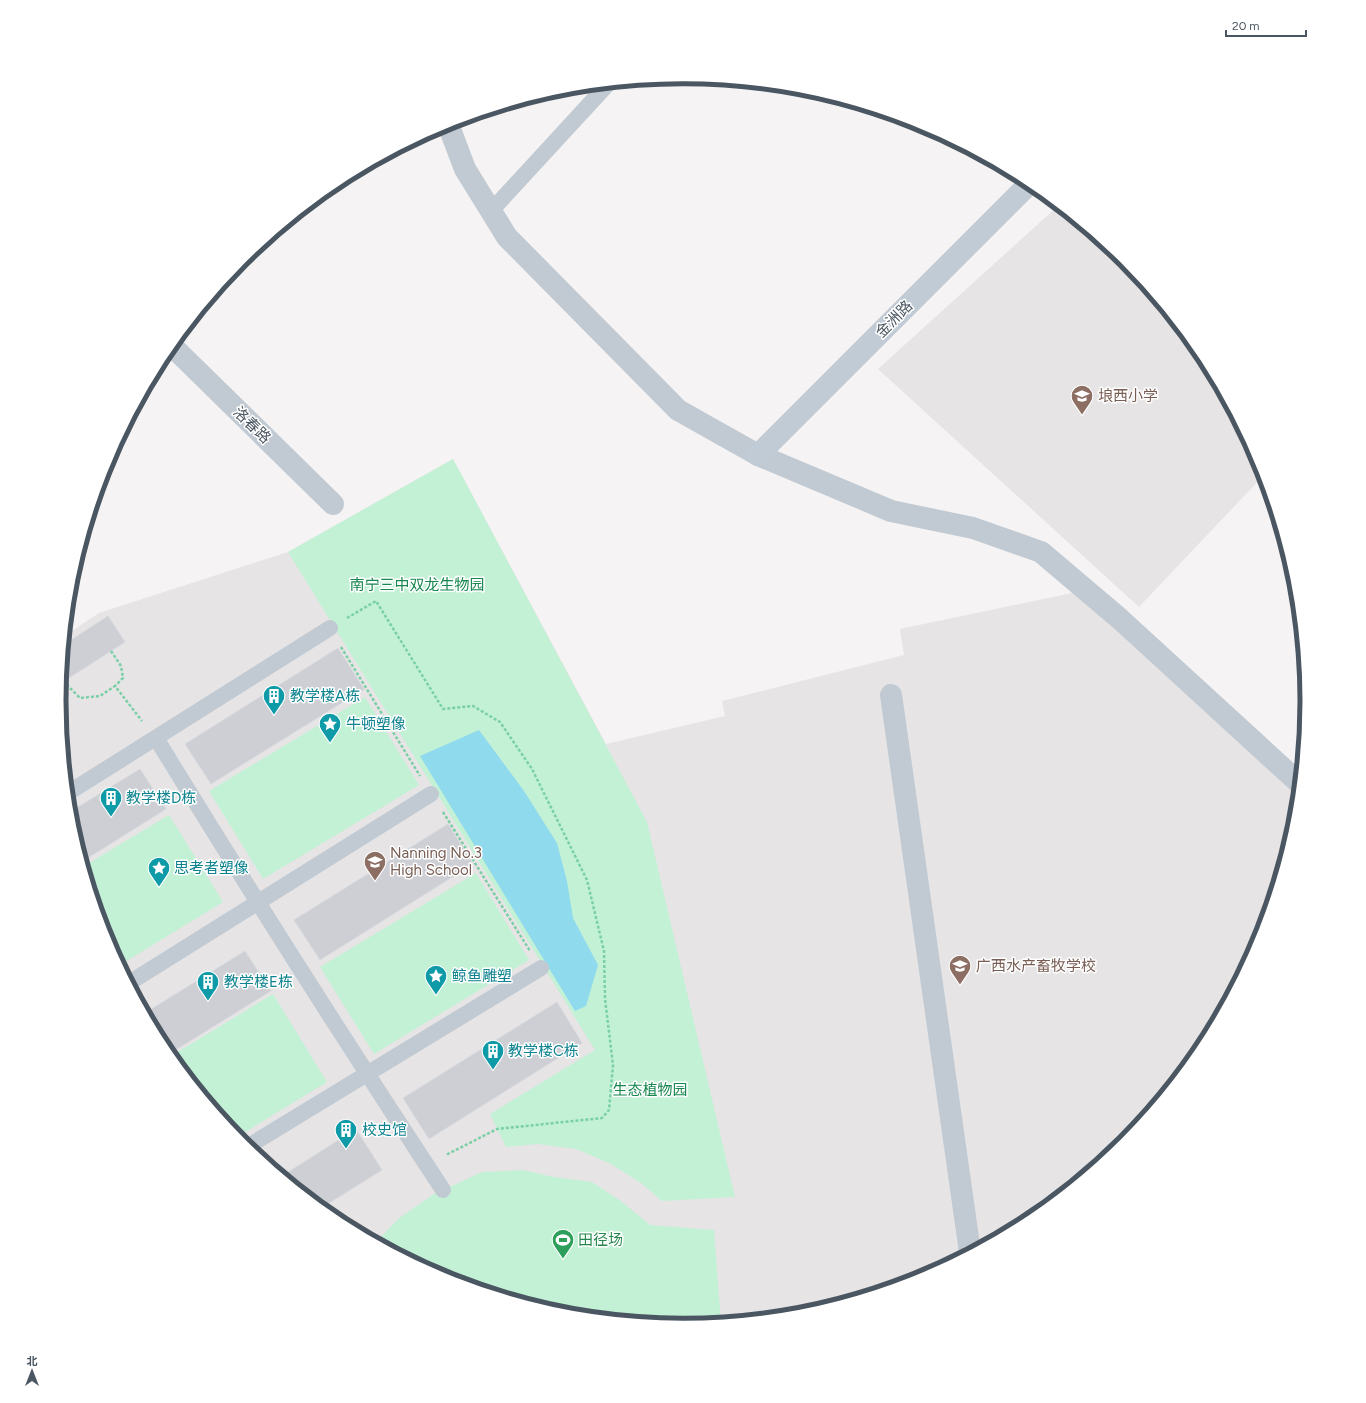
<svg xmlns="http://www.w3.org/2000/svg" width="1366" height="1403" font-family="Figtree,'Noto Sans SC',sans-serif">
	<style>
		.education { fill: #e6e4e5 }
		.green { fill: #c3f1d5 }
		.water { fill: #90daee }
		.building { fill: #cdcfd5; stroke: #d7d9de }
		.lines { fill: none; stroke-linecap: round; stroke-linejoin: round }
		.path { stroke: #7ad0a6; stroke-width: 2.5; stroke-dasharray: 3 2; stroke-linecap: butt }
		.service { stroke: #c1cad2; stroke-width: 16 }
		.minor { stroke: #c1cad2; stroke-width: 22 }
		.secondary { stroke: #c1cbd6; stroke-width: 22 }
		.labels { text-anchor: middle; stroke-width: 3; stroke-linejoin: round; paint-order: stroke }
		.street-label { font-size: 15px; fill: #4a5661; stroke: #fff }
		.education-label { font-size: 15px; fill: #785e54; stroke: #fff; text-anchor: start }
		.park-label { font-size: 15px; fill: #17864f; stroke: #fff }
		.culture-label { font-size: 15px; fill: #0d838f; stroke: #fff; text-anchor: start }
		.leisure-label { font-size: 15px; fill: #27864d; stroke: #fff; text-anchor: start }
		.rim { fill: none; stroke: #4a5661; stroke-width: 5 }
	</style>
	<rect width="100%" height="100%" fill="#f5f3f3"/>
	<path class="education" d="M 1058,206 L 1124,260 L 1202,355 L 1260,463 L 1263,476 L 1139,607 L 878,369 Z
		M 453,459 L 606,744 L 725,716 L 722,701 L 904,655 L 900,629 L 1072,593 L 1117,627 L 1298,795 L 1295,823 L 1259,941 L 1202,1048 L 1124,1143 L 1029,1220 L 922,1278 L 805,1314 L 683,1325 L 561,1313 L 444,1278 L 336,1220 L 242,1143 L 164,1048 L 106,940 L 71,823 L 59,701 L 66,635 L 99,613 L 288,552 Z"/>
	<path class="green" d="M 453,459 L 647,822 L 735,1197 L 662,1201 L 641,1183 L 609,1163 L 576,1149 L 538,1144 L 506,1147 L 490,1114 L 595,1050 L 288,552 Z
		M 365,697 L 419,785 L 263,879 L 209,791 Z
		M 169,815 L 223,902 L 120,965 L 106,940 L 84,866 Z
		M 476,873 L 529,960 L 374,1054 L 320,967 Z
		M 273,994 L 327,1082 L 237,1137 L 171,1056 Z
		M 523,1170 L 554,1177 L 592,1182 L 621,1201 L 650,1225 L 714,1230 L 721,1322 L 683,1325 L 561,1313 L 444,1278 L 376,1242 L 399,1218 L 434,1194 L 443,1190 L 482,1172 Z"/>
	<path class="water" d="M 479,730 L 524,791 L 557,843 L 567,881 L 573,918 L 598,965 L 586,1006 L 575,1011 L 420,756 Z"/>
	<path class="building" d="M 108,616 L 125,642 L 61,683 L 65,644 Z
		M 338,648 L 364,689 L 211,784 L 185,744 Z
		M 140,769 L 166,809 L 83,861 L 71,823 L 70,812 Z
		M 448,824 L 473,864 L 320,960 L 294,920 Z
		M 245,951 L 271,991 L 169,1054 L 164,1048 L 145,1013 Z
		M 557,1002 L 582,1043 L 429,1139 L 403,1098 Z
		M 356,1129 L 382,1170 L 321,1208 L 282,1176 Z"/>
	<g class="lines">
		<path class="path" d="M 347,618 L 376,601 L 443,709 L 473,706 L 500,722 L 532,769 L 587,880 L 604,951 L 605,999 L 613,1065 L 609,1110 L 602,1118 L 497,1129 L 446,1155
			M 341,647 L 420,776
			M 111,651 L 121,666 L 123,678 L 115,686
			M 63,681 L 80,698 L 100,696 L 115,686 L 142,721
			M 443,812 L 530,951"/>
		<path class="service" d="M 491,211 L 607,85
			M 156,738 C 249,890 345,1041 443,1190
			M 68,793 L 330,628
			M 129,983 L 431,794
			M 247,1147 L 541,968"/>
		<path class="minor" d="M 448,124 L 465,169 L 507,237 L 678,410 L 758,455 L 891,511 L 973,528 L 1041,552 L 1120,619 L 1299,783
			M 172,346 L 333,504
			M 891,695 L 970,1252"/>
		<path class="secondary" d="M 758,455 L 1030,183"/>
	</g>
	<defs>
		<g id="school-pin" transform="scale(1.15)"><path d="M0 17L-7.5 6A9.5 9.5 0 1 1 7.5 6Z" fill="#8d6e63" stroke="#fff"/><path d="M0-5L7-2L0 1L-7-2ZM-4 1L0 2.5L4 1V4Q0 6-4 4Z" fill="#fff"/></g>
		<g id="building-pin" transform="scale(1.15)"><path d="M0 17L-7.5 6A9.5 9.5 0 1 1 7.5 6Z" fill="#0f9aa8" stroke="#fff"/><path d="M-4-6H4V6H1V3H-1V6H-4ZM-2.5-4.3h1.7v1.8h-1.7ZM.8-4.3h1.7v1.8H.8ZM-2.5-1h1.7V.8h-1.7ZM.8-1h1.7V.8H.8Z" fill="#fff"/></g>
		<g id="sight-pin" transform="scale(1.15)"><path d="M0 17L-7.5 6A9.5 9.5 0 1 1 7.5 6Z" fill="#0f9aa8" stroke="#fff"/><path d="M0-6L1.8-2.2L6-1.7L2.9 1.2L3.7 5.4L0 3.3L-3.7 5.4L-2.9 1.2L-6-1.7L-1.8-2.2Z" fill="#fff"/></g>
		<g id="stadium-pin" transform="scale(1.15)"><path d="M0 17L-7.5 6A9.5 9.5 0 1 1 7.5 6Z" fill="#2e9e5b" stroke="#fff"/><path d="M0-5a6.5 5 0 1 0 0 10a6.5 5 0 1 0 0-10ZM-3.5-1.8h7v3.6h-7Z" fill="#fff"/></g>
	</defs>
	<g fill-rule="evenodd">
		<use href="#school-pin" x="1082" y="396"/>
		<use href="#building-pin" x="274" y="696"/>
		<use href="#sight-pin" x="330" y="724"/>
		<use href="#building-pin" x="111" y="798"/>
		<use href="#school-pin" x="375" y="862"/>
		<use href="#sight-pin" x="159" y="868"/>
		<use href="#school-pin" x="960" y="966"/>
		<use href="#sight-pin" x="436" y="976"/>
		<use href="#building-pin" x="208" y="982"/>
		<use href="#building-pin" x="493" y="1051"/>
		<use href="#building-pin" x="346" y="1130"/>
		<use href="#stadium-pin" x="563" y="1240"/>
	</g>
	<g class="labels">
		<g class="street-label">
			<text transform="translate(894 319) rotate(-45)" y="5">金洲路</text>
			<text transform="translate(252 425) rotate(44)" y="5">洛春路</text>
		</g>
		<g class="education-label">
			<text x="1098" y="401">埌西小学</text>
			<text x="390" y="858">Nanning No.3<tspan x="390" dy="17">High School</tspan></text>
			<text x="976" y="971">广西水产畜牧学校</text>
		</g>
		<g class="park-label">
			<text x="417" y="590">南宁三中双龙生物园</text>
			<text x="650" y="1095">生态植物园</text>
		</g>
		<g class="culture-label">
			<text x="290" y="701">教学楼A栋</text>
			<text x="346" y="729">牛顿塑像</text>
			<text x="126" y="803">教学楼D栋</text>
			<text x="174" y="873">思考者塑像</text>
			<text x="452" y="981">鲸鱼雕塑</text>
			<text x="224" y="987">教学楼E栋</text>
			<text x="508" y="1056">教学楼C栋</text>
			<text x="362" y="1135">校史馆</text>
		</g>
		<g class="leisure-label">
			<text x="578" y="1245">田径场</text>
		</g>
	</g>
	<path d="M0 0H1366V1403H0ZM66 701a617 617 0 1 1 1234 0a617 617 0 1 1-1234 0Z" fill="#fff" fill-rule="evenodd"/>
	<path class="rim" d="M66 701a617 617 0 1 1 1234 0a617 617 0 1 1-1234 0Z"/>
	<g transform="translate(32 1371)" stroke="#ffffff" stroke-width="3" paint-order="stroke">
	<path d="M0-3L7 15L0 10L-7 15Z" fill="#4a5661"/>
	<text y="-6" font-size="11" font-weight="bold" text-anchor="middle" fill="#4a5661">北</text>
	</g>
	<path d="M1226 30v6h80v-6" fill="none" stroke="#4a5661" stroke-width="2"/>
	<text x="1232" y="30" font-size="12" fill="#4a5661" stroke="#ffffff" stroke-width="3" paint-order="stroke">20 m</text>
</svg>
